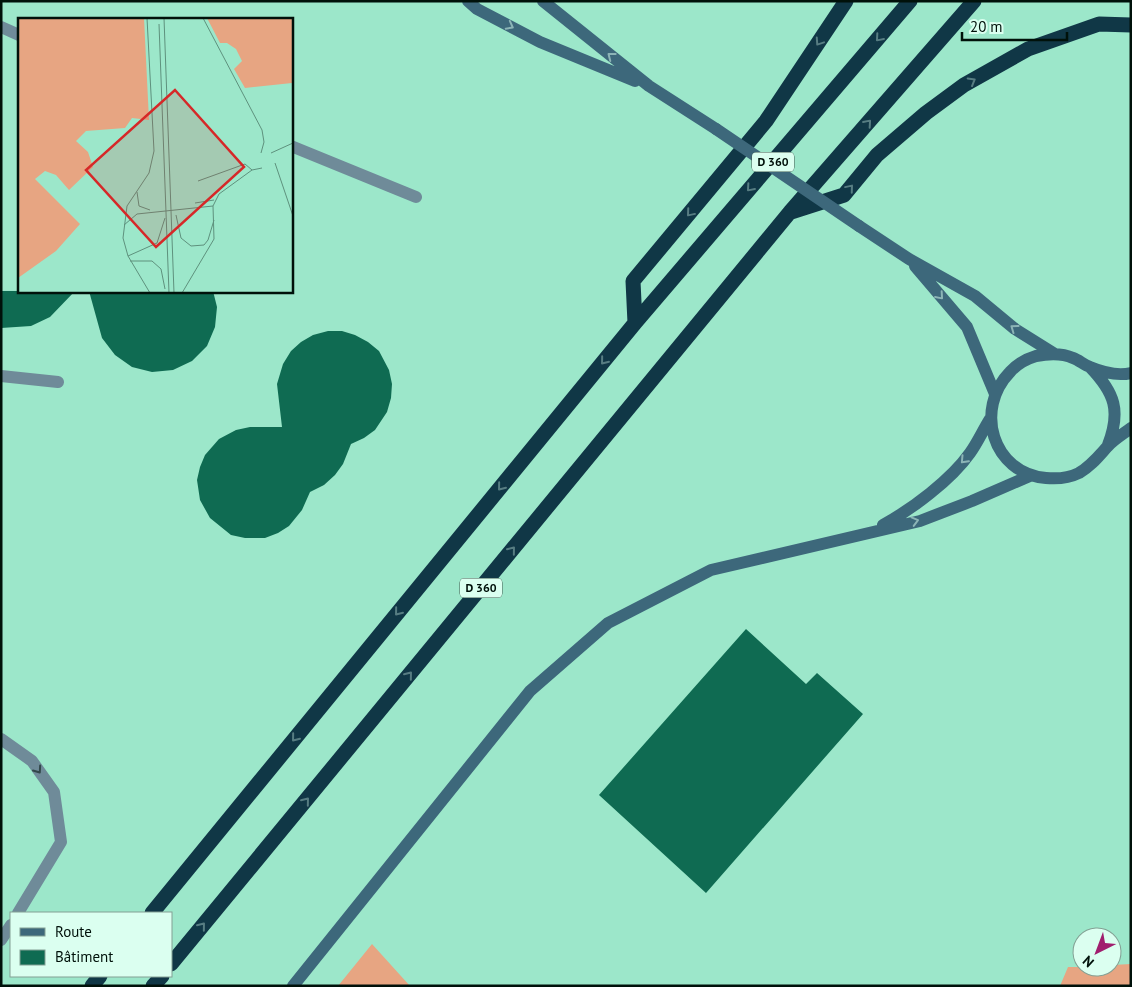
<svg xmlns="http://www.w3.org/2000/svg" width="1132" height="987" font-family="'PT Sans',sans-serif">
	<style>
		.green { fill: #e7a582 }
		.building { fill: #0f6b52 }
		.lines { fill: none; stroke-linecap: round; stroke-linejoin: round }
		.lane { stroke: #6f8b99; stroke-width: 12 }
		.street { stroke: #6f8b99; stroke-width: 12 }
		.secondary { stroke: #3d687b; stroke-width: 12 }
		.highway { stroke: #103746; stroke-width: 15 }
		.secondary-bridge { stroke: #3d687b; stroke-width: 12 }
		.oneway { stroke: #8cb4b6 }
		.oneway2 { stroke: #577d82 }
		.oneway3 { stroke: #32484a }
		.labels { text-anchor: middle; stroke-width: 5; stroke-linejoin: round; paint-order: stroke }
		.shield { fill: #dbfff0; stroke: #42584f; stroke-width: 1 }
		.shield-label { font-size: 12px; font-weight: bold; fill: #00110a }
		.inset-road { fill: none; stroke: #5e917d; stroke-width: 1 }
		.view { fill: #d62828; fill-opacity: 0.15; stroke: #d62828; stroke-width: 2.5 }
		.inset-edge { fill: none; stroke: #00110a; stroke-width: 2.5 }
	</style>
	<rect width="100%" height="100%" fill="#9ce7ca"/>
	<path class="green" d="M 372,944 L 410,986 L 338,986 Z
		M 1131,964 L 1131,986 L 1060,986 L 1068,967 L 1112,967 L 1112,965 Z"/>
	<path class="building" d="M 1,291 L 75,291 L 50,317 L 31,326 L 1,328 Z
		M 89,291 L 213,291 L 217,307 L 215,327 L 207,346 L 192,361 L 173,370 L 152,372 L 132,367 L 115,355 L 102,338 Z
		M 328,331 L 342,331 L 355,335 L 368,342 L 379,351 L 389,370 L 392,384 L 391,398 L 387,412 L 375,430 L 364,438 L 351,444 L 343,464 L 335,475 L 324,485 L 310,492 L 302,510 L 289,526 L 278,533 L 265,538 L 245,538 L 231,535 L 210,518 L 200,500 L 197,480 L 200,467 L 205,455 L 219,439 L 236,430 L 250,427 L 282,427 L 277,384 L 283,364 L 291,351 L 301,342 L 313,335 Z
		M 746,629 L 806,684 L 817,673 L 863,714 L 706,893 L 599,795 Z"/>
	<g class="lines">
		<path class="lane" d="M 1,376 L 58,382
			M 1,739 L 32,761 L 54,792 L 61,842 L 18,913
			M 1,940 L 11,925"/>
		<path class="street" d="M 1,27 L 19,35
			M 291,146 L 416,197"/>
		<path class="secondary" d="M 468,1 L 477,9 L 540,42 L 635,81
			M 543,1 L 649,86 L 716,129
			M 859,226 L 909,259 L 975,296 L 1015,329 L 1055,354
			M 915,266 L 967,327 L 995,394
			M 1090,367 C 1115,393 1121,411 1108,445
			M 1131,373 C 1118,376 1102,372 1090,367 C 1084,365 1079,360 1073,358 C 1062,353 1047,354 1036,356 C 1026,359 1016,365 1010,372 C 974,409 992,473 1046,478 C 1057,479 1069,478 1079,473 C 1091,466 1098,457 1107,447 C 1113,440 1123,434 1131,428
			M 883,525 C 912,509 951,480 970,453 C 978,442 983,430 990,419
			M 293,986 L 530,691 L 608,623 L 711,570 L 920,521 L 972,501 L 1032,475"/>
		<path class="highway" d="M 791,212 L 844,195 L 877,155 L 926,113 L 964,85 L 1028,49 L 1099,24 L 1131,25
			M 635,323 L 633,281 L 766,121 L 846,1
			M 152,913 L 635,323 L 910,1
			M 171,964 L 790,212 L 974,1
			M 92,986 L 100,976
			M 153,986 L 162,976"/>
		<path class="secondary-bridge" d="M 716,129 L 859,226"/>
	</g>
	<defs><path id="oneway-chevron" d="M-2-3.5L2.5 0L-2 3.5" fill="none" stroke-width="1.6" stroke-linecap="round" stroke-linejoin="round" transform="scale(1.25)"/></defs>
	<g class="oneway">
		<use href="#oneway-chevron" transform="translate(510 26) rotate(28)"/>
		<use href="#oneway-chevron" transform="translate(611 56) rotate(-142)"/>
		<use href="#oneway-chevron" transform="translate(940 296) rotate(49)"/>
		<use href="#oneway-chevron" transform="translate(1014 328) rotate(-144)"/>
		<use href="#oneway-chevron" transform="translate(964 460) rotate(133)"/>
		<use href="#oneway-chevron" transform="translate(915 521) rotate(-15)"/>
	</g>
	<g class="oneway2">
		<use href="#oneway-chevron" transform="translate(879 38) rotate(131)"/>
		<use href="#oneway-chevron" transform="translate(819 42) rotate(124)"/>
		<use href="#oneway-chevron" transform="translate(972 81) rotate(-30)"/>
		<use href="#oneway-chevron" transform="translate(868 123) rotate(-49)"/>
		<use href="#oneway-chevron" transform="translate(750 188) rotate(131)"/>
		<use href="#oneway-chevron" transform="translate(850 188) rotate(-50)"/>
		<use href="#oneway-chevron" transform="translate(690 213) rotate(130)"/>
		<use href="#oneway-chevron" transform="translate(604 361) rotate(129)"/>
		<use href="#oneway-chevron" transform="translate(501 487) rotate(129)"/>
		<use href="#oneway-chevron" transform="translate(512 550) rotate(-51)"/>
		<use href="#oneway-chevron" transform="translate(398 612) rotate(129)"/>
		<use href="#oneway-chevron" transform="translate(409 675) rotate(-51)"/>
		<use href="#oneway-chevron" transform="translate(295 738) rotate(129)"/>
		<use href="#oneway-chevron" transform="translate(306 801) rotate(-51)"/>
		<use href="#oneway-chevron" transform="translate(202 926) rotate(-51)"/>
	</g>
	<use class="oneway3" href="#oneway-chevron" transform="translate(38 770) rotate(55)"/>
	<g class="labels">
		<g class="shield">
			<rect x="752" y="152.5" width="42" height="19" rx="4"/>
			<rect x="460" y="578.5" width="42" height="19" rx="4"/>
		</g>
		<g class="shield-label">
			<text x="773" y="166">D 360</text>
			<text x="481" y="592">D 360</text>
		</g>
	</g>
	<g transform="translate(18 18)">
		<rect width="275" height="275" fill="#9ce7ca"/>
		<path d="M 0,0 L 126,0 L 131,102 L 114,100 L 107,110 L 68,113 L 58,123 L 70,134 L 75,149 L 51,172 L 38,157 L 27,153 L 17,161 L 62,206 L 38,233 L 0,260 ZM 189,0 L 275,0 L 274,65 L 227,70 L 216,51 L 224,43 L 218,31 L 209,25 L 202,25 Z" fill="#e7a582"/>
		<path class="inset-road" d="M 129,0 L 136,133 L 131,155 L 109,188 L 105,220 L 110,238 L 132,275M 146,0 L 156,275M 185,0 L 244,112 L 246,124 L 243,135M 141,6 L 151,275M 253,135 L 275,125M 257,145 L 275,198M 180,163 L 227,146 L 234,152M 119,174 L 121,188 L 132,192M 177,185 L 196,182M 158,197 L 163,220 L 173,228 L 186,227 L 190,222 L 196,202M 106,207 L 119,196 L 195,188 L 201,176 L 234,152 L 244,150M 110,238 L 139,225 L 147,200M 112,243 L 134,243 L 143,251 L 147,271M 164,275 L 196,221 L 195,188"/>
		<path class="view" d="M 157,72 L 226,149 L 138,229 L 68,152 Z"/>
		<rect width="275" height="275" class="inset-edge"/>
	</g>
	<rect width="1132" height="987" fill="none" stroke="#00110a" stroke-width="5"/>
	<rect x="10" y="912" width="162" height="65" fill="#dbfff0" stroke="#83a094"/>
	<rect x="20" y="928" width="25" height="8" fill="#3d687b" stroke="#83a094"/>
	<text x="55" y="937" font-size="15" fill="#00110a">Route</text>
	<rect x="20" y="950" width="25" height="15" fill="#0f6b52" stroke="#83a094"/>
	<text x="55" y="962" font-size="15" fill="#00110a">Bâtiment</text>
	<g transform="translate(1097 952) rotate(222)"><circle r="24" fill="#dbfff0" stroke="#83a094"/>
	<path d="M0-4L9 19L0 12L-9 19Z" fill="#a01e6e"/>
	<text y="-8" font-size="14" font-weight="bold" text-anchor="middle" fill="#00110a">N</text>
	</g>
	<path d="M962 32v8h105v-8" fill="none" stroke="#00110a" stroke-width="2.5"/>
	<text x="970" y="32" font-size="15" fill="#00110a" stroke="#dbfff0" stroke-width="4" paint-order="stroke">20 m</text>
</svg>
